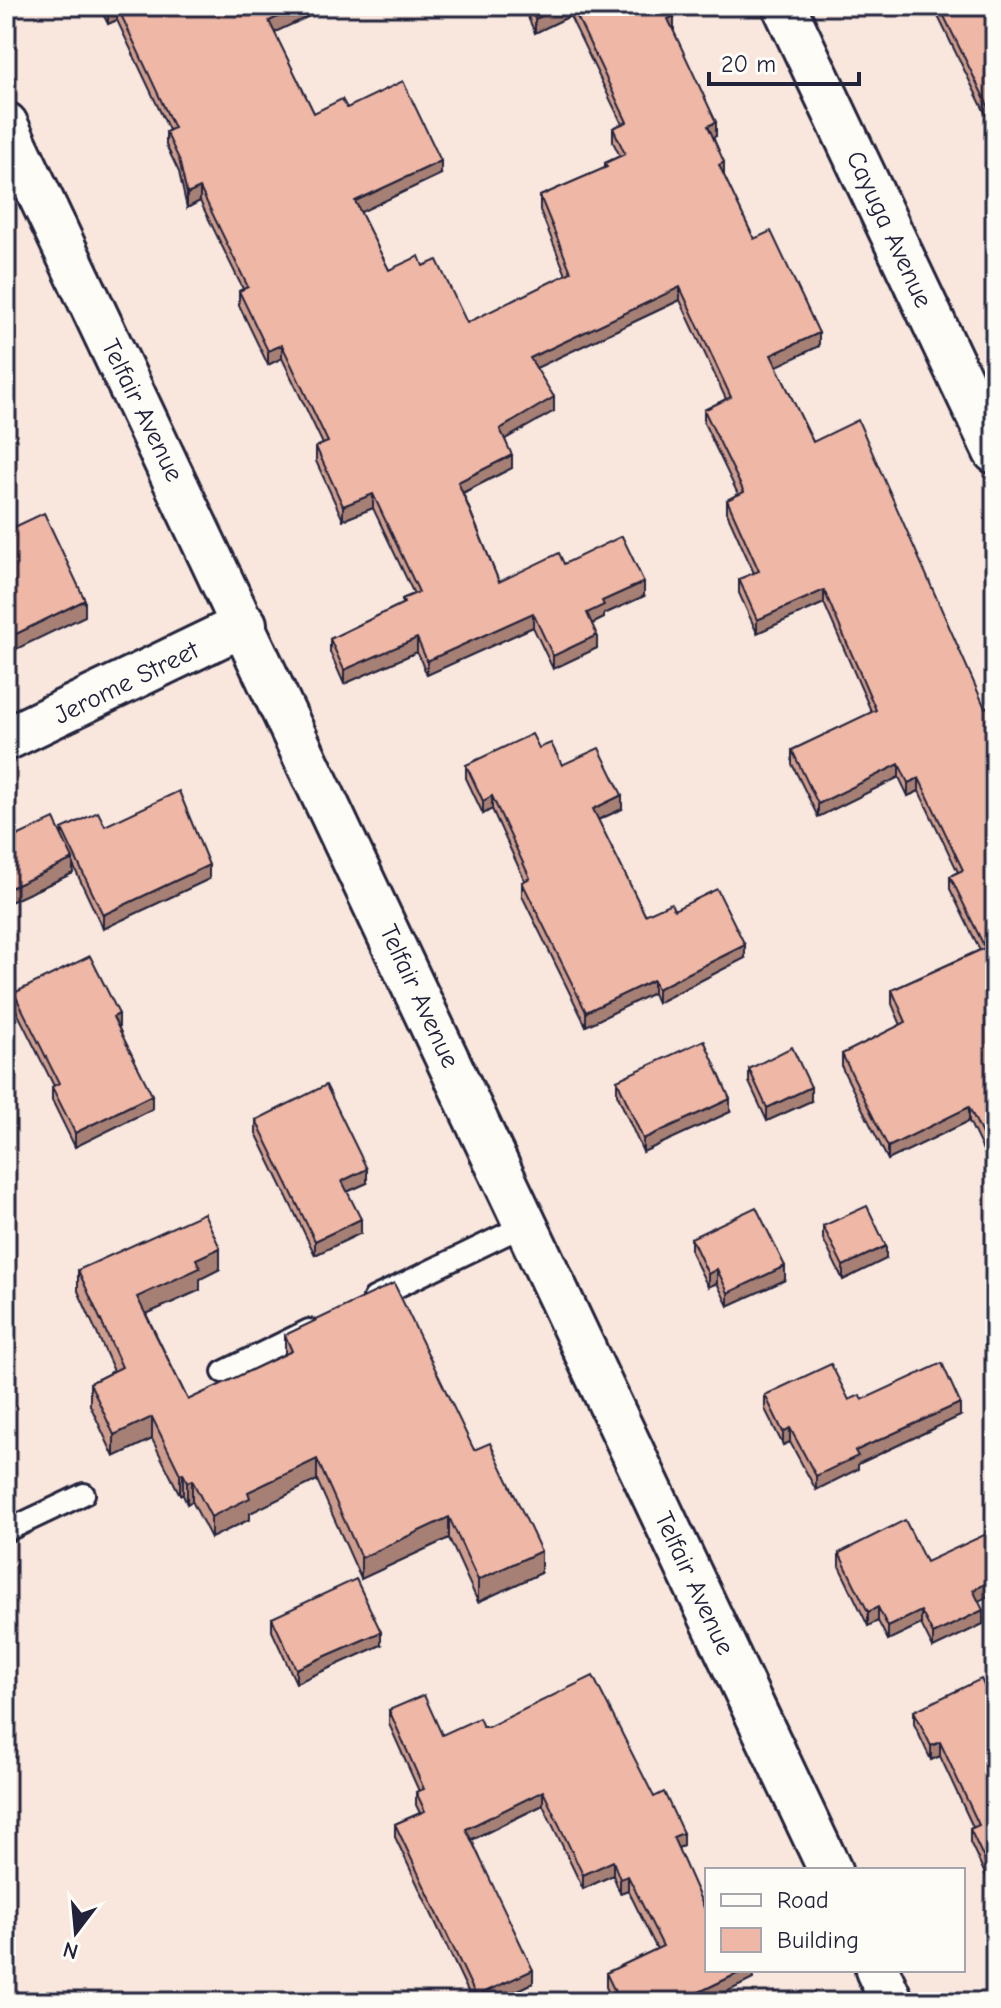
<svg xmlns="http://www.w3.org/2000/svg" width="1001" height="2008" font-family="'Comic Neue',sans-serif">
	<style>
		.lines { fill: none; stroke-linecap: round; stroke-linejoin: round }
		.service-casing { stroke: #22223b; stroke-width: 26 }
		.minor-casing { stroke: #22223b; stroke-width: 48 }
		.service { stroke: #fdfcf7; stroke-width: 20 }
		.minor { stroke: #fdfcf7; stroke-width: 42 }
		.wall { fill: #ce9d8e; stroke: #22223b; stroke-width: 2 }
		.shaded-wall { fill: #a78074; stroke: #22223b; stroke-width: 2 }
		.building { fill: #efb7a5; stroke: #22223b; stroke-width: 2 }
		.labels { text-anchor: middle; stroke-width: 6; stroke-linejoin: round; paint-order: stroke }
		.street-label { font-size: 26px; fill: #22223b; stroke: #fdfcf7 }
	</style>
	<rect width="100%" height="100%" fill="#f9e7de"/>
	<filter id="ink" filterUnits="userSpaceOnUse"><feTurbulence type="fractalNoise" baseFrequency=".0125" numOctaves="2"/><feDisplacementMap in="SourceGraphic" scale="16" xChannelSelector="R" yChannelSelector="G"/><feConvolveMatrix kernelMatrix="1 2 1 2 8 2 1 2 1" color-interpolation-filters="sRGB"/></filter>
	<g filter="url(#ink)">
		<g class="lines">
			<g class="service-casing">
				<path id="service" d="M 374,1298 L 527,1224
					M 223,1372 L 309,1330
					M 6,1531 L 84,1494"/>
			</g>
			<g class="minor-casing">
				<path id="minor" d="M 784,6 L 995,452
					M 6,124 L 830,1870
					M 6,739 L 245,624
					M 877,1970 L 892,2002"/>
			</g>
			<use href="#service" class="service"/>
			<use href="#minor" class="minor"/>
		</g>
		<path class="wall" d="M 99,6 L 320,6 L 320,11 L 274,32 L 314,113 L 347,108 L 441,174 L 360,212 L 389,270 L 423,266 L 467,323 L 566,275 L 540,210 L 540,196 L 605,168 L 605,163 L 620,156 L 613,142 L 613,128 L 622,124 L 570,16 L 535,33 L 523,6 L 670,6 L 674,30 L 673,30 L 716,136 L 713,137 L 724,176 L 754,239 L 819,346 L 776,366 L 813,442 L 985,708 L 995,711 L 995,1175 L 969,1121 L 888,1160 L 842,1068 L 842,1054 L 901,1025 L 892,1004 L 892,990 L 980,950 L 950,889 L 950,876 L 958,872 L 919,791 L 908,796 L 899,777 L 818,817 L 792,764 L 792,750 L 872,713 L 824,603 L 757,633 L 739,593 L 739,579 L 754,573 L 727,513 L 727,500 L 738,494 L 704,423 L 704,410 L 726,399 L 680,300 L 536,368 L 554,411 L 505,439 L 512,468 L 463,493 L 499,582 L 564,564 L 644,596 L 604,614 L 604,618 L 592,624 L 597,648 L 553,669 L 533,627 L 427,675 L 417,652 L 344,684 L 330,652 L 330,639 L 402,604 L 402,599 L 414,594 L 373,508 L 343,520 L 316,461 L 316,447 L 323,444 L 282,358 L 268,365 L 239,305 L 239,291 L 243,289 L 200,201 L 187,208 L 179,172 L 166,145 L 166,132 L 169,130 L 117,20 L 108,24 Z
			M 933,6 L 995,6 L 995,133 Z
			M 539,748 L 622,809 L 598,820 L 645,915 L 674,910 L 745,958 L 657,1003 L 653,993 L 586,1026 L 522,896 L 522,882 L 525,881 L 492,809 L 483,814 L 466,778 L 466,765 Z
			M 105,826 L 209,879 L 103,929 L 73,865 L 73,873 L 6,904 L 6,841 L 62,836 L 62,829 Z
			M 14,993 L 119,1028 L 152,1109 L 75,1147 L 52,1100 L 52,1087 L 54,1086 L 14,1006 Z
			M 749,1069 L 811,1101 L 767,1121 L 749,1082 Z
			M 617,1080 L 730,1112 L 643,1152 L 617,1094 Z
			M 256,1120 L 367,1183 L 347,1192 L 361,1233 L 315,1255 L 256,1133 Z
			M 823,1226 L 886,1259 L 843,1280 L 823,1239 Z
			M 691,1238 L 785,1280 L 728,1306 L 717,1283 L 708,1287 L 691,1252 Z
			M 220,1269 L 200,1279 L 200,1290 L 146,1314 L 188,1400 L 285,1354 L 285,1335 L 474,1450 L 541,1573 L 478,1602 L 449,1538 L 361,1579 L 317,1480 L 250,1513 L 250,1519 L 211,1538 L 192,1501 L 187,1504 L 183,1495 L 180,1495 L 152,1439 L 114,1457 L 90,1405 L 90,1383 L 114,1371 L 78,1291 L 78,1270 Z
			M 765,1395 L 849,1400 L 862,1400 L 960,1416 L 858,1464 L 858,1469 L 816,1490 L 790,1442 L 783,1445 L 765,1409 Z
			M 839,1553 L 926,1562 L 978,1601 L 983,1624 L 933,1648 L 921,1624 L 888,1640 L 878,1621 L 868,1626 L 839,1566 Z
			M 272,1618 L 381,1645 L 296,1683 L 272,1631 Z
			M 995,1709 L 995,1895 L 970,1842 L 970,1829 L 973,1827 L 940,1756 L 931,1760 L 914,1724 L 914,1711 Z
			M 389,1710 L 442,1735 L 483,1727 L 654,1797 L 683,1846 L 678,1848 L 707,1970 L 753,1970 L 753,1979 L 706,2002 L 613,2002 L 606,1987 L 606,1973 L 657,1949 L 628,1890 L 620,1893 L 613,1875 L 583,1889 L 543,1805 L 472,1840 L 533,1983 L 493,2002 L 473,2002 L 395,1837 L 395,1824 L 420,1813 L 416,1805 L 416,1792 L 419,1791 L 389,1724 Z"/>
		<path class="shaded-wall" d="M 117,6 L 117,20 L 108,24 L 108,10 Z
			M 301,6 L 320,6 L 320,11 L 269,35 L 269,21 Z
			M 564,6 L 570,6 L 570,16 L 535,33 L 535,19 Z
			M 674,16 L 674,30 L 668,33 L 668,19 Z
			M 716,122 L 716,136 L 708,140 L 708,126 Z
			M 441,161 L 441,174 L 355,215 L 355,201 Z
			M 724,162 L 724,176 L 719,178 L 719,165 Z
			M 200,188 L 200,201 L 187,208 L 187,194 Z
			M 680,287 L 680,300 L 530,371 L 530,358 Z
			M 819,333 L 819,346 L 771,369 L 771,355 Z
			M 282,345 L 282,358 L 268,365 L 268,351 Z
			M 554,397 L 554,411 L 500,442 L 500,429 Z
			M 11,446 L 11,459 L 6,461 L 6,448 Z
			M 512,455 L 512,468 L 458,495 L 458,482 Z
			M 373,494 L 373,508 L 343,520 L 343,506 Z
			M 644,582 L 644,596 L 604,614 L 604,618 L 587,626 L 587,613 L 602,601 Z
			M 824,590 L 824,603 L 757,633 L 757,620 Z
			M 85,600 L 85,616 L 6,654 L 6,639 Z
			M 533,613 L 533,627 L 427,675 L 427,661 Z
			M 597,635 L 597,648 L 553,669 L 553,656 Z
			M 417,638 L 417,652 L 344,684 L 344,670 Z
			M 899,764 L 899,777 L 818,817 L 818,804 Z
			M 919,778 L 919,791 L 908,796 L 908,783 Z
			M 622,795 L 622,809 L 593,822 L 593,809 Z
			M 492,796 L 492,809 L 483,814 L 483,801 Z
			M 73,859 L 73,873 L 6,904 L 6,890 Z
			M 209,865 L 209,879 L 103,929 L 103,915 Z
			M 745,945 L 745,958 L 657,1003 L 657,989 Z
			M 653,980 L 653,993 L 586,1026 L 586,1012 Z
			M 119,1014 L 119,1028 L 113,1031 L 113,1017 Z
			M 811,1087 L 811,1101 L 767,1121 L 767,1108 Z
			M 152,1095 L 152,1109 L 75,1147 L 75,1133 Z
			M 730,1099 L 730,1112 L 643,1152 L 643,1139 Z
			M 969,1107 L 969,1121 L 888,1160 L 888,1147 Z
			M 367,1169 L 367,1183 L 342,1194 L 342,1181 Z
			M 361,1219 L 361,1233 L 315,1255 L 315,1241 Z
			M 886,1246 L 886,1259 L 843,1280 L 843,1266 Z
			M 220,1248 L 220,1269 L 200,1279 L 200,1290 L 137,1318 L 137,1297 L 196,1259 Z
			M 785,1266 L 785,1280 L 728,1306 L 728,1293 Z
			M 717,1269 L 717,1283 L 708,1287 L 708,1274 Z
			M 960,1403 L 960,1416 L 858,1464 L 858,1469 L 816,1490 L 816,1476 L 855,1451 Z
			M 152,1417 L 152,1439 L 114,1457 L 114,1435 Z
			M 790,1428 L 790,1442 L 783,1445 L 783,1432 Z
			M 317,1459 L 317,1480 L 250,1513 L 250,1519 L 211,1538 L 211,1517 L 248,1492 Z
			M 183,1473 L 183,1495 L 180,1495 L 180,1474 Z
			M 192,1480 L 192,1501 L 187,1504 L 187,1482 Z
			M 449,1517 L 449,1538 L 361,1579 L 361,1558 Z
			M 541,1551 L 541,1573 L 478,1602 L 478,1580 Z
			M 995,1579 L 995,1593 L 973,1604 L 973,1590 Z
			M 878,1607 L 878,1621 L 868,1626 L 868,1612 Z
			M 983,1610 L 983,1624 L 933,1648 L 933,1634 Z
			M 921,1611 L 921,1624 L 888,1640 L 888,1627 Z
			M 381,1632 L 381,1645 L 296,1683 L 296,1669 Z
			M 940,1742 L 940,1756 L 931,1760 L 931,1746 Z
			M 543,1791 L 543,1805 L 466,1842 L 466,1829 Z
			M 683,1833 L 683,1846 L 673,1850 L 673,1837 Z
			M 613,1861 L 613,1875 L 583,1889 L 583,1875 Z
			M 628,1876 L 628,1890 L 620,1893 L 620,1879 Z
			M 533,1970 L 533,1983 L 493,2002 L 476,2002 L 476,1996 Z
			M 745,1970 L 753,1970 L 753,1979 L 706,2002 L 697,2002 L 697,1993 Z"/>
		<path class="building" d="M 105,6 L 301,6 L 269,21 L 314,113 L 342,99 L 347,108 L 403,81 L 441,161 L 355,201 L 389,270 L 419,256 L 423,266 L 437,260 L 467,323 L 571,272 L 540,196 L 607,167 L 605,163 L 625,154 L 613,128 L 627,122 L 572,6 L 670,6 L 674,16 L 668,19 L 716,122 L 708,126 L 724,162 L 719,165 L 754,239 L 771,231 L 819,333 L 771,355 L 813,442 L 858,420 L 985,708 L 992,705 L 995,711 L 995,1161 L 969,1107 L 888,1147 L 842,1054 L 906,1022 L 892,990 L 985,948 L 950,876 L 963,870 L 919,778 L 908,783 L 899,764 L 818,804 L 792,750 L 876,710 L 824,590 L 757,620 L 739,579 L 759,571 L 727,500 L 744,492 L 704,410 L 731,397 L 680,287 L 530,358 L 554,397 L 500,429 L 512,455 L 458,482 L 499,582 L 559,553 L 564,564 L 622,536 L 644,582 L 602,601 L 604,605 L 587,613 L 597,635 L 553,656 L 533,613 L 427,661 L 417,638 L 344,670 L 330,639 L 404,603 L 402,599 L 419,592 L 373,494 L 343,506 L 316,447 L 328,442 L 282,345 L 268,351 L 239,291 L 248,287 L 200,188 L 187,194 L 179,159 L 166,132 L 174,128 L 117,6 L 108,10 Z
			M 529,6 L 564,6 L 535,19 Z
			M 939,6 L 995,6 L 995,120 Z
			M 6,436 L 11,446 L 6,448 Z
			M 44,513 L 85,600 L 6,639 L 6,531 Z
			M 532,734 L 539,748 L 551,743 L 562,765 L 599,748 L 622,795 L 593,809 L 645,915 L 671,903 L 674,910 L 717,889 L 745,945 L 657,989 L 653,980 L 586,1012 L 522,882 L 530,878 L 492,796 L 483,801 L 466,765 Z
			M 179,791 L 209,865 L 103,915 L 62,829 L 98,812 L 105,826 Z
			M 54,819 L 73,859 L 6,890 L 6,841 Z
			M 90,956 L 119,1014 L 113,1017 L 152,1095 L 75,1133 L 52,1087 L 59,1083 L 14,993 Z
			M 704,1040 L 730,1099 L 643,1139 L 617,1080 Z
			M 792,1047 L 811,1087 L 767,1108 L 749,1069 Z
			M 326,1085 L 367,1169 L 342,1181 L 361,1219 L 315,1241 L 256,1120 Z
			M 867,1206 L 886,1246 L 843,1266 L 823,1226 Z
			M 756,1207 L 785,1266 L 728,1293 L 717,1269 L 708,1274 L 691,1238 Z
			M 204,1213 L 220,1248 L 196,1259 L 200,1268 L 137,1297 L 188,1400 L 292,1351 L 285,1335 L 394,1283 L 474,1450 L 490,1443 L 541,1551 L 478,1580 L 449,1517 L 361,1558 L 317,1459 L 248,1492 L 250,1498 L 211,1517 L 192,1480 L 187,1482 L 183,1473 L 180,1474 L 152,1417 L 114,1435 L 90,1383 L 122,1367 L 78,1270 Z
			M 942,1363 L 960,1403 L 855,1451 L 858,1456 L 816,1476 L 790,1428 L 783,1432 L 765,1395 L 831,1364 L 849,1400 L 860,1395 L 862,1400 Z
			M 905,1520 L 926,1562 L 995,1530 L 995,1579 L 973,1590 L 983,1610 L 933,1634 L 921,1611 L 888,1627 L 878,1607 L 868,1612 L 839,1553 Z
			M 356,1579 L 381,1632 L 296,1669 L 272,1618 Z
			M 593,1676 L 654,1797 L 664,1792 L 683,1833 L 673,1837 L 707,1914 L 707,1970 L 745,1970 L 697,1993 L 702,2002 L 620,2002 L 606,1973 L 663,1946 L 628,1876 L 620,1879 L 613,1861 L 583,1875 L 543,1791 L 466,1829 L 533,1970 L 476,1996 L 395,1824 L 425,1811 L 416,1792 L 424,1789 L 389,1710 L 424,1695 L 442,1735 L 479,1718 L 483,1727 L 488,1727 Z
			M 981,1679 L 995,1709 L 995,1882 L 970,1829 L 979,1825 L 940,1742 L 931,1746 L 914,1711 Z"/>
	</g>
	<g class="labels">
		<g class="street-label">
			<text transform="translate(890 229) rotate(65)" y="9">Cayuga Avenue</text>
			<text transform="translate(143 410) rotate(64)" y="9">Telfair Avenue</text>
			<text transform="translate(126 682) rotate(-26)" y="9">Jerome Street</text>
			<text transform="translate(420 996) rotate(65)" y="9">Telfair Avenue</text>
			<text transform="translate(695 1583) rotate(65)" y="9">Telfair Avenue</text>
		</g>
	</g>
	<rect width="1001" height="2008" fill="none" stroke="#fdfcf7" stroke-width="32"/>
	<rect x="16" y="16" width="969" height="1976" fill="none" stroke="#22223b" stroke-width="3" filter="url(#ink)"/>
	<rect x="705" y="1868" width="260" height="104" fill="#fdfcf7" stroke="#a5a5ac" stroke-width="2"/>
	<rect x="721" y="1894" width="40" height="12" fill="#fdfcf7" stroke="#a5a5ac" stroke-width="2"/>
	<text x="777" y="1908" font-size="24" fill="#22223b">Road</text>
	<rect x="721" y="1928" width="40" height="24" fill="#efb7a5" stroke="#a5a5ac" stroke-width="2"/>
	<text x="777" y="1948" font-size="24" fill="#22223b">Building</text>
	<g transform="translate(76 1932) rotate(196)" stroke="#fdfcf7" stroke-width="6" paint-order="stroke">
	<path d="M0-6L14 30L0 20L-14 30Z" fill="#22223b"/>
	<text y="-12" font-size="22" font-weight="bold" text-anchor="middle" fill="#22223b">N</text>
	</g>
	<path d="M709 72v12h150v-12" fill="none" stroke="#22223b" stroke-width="4"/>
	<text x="721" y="72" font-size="24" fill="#22223b" stroke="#fdfcf7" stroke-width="6" paint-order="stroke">20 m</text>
</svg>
